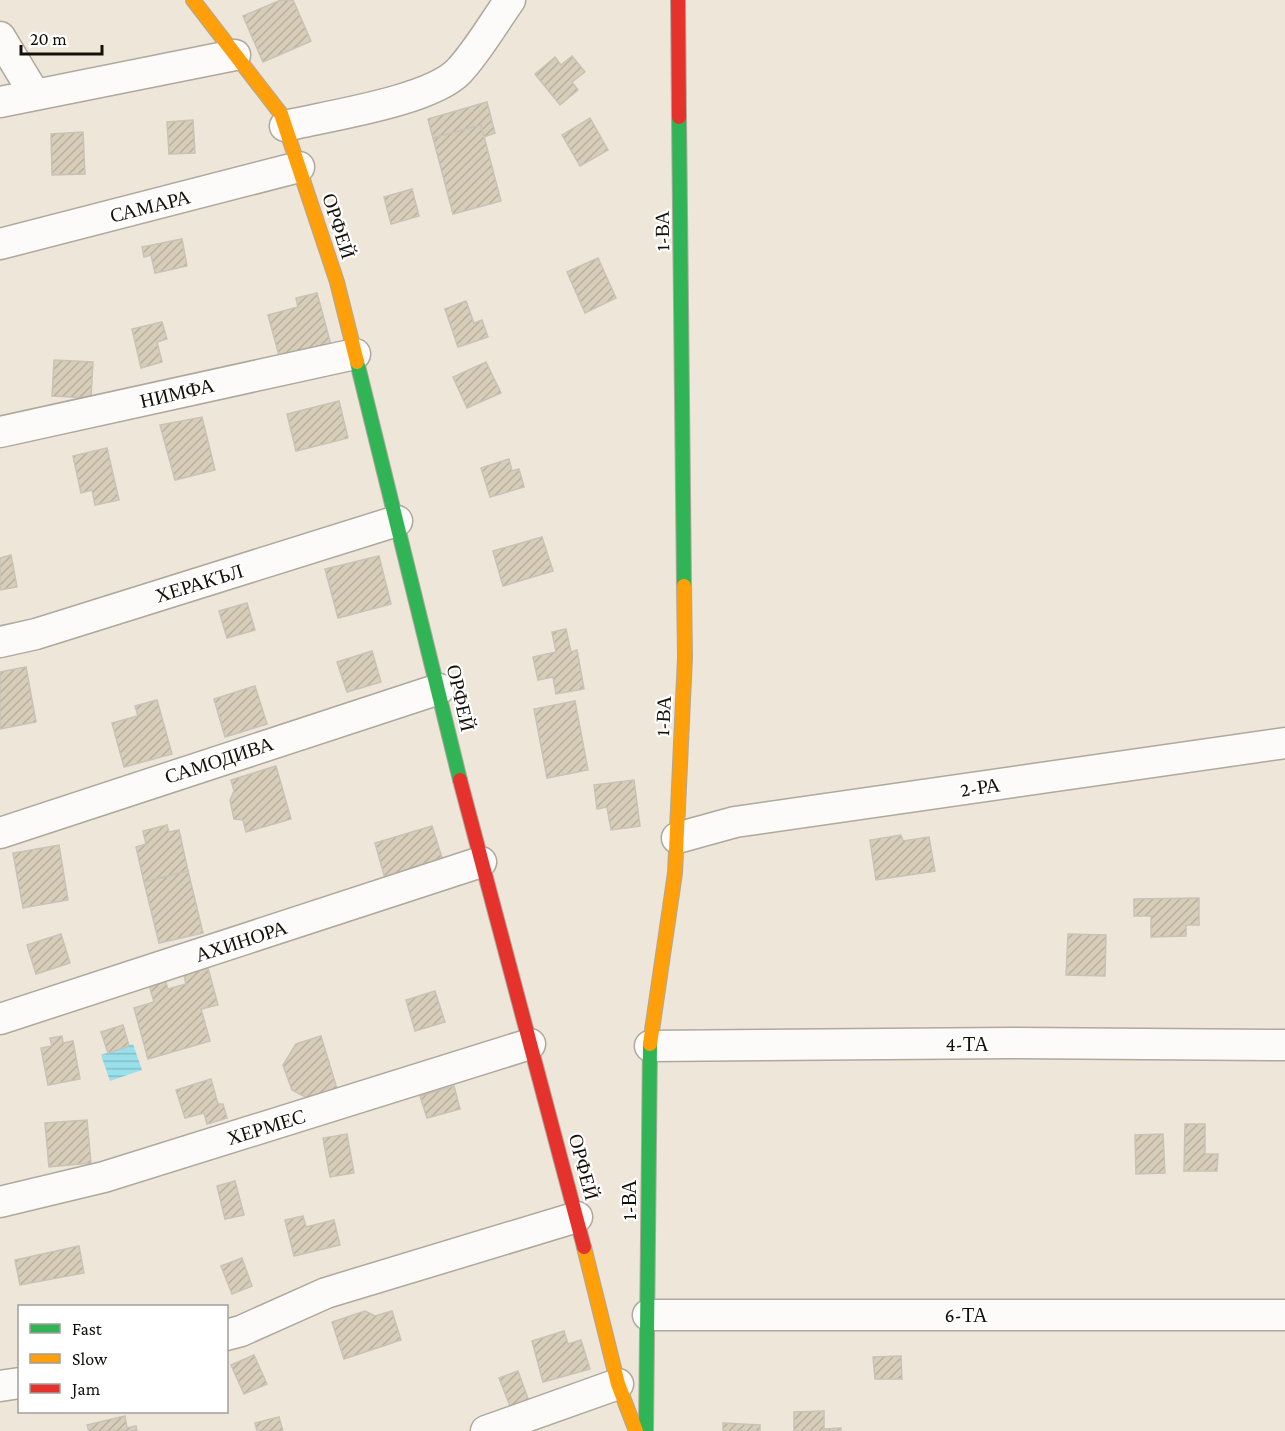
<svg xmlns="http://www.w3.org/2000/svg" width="1285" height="1431" font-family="'Crimson Pro',serif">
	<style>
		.water { fill: url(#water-rules) }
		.building { fill: url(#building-hatch); stroke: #c8c2b8; stroke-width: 1.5 }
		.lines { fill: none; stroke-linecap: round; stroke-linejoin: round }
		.street-casing { stroke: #aea89d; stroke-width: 33 }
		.fast-casing { stroke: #aea89d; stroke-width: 16 }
		.slow-casing { stroke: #aea89d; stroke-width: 16 }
		.jam-casing { stroke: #aea89d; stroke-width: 16 }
		.street { stroke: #fcfbf9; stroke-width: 30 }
		.fast { stroke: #30b455; stroke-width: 14 }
		.slow { stroke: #ff9f0a; stroke-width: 14 }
		.jam { stroke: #e5322d; stroke-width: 14 }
		.labels { text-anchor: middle; stroke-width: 4.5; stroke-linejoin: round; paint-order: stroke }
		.street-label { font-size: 20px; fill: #140f07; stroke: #fff }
	</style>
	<defs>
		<pattern id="water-rules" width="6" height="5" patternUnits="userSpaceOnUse" patternTransform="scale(1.5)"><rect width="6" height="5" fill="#99e0ea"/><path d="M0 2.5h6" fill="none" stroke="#83bfc7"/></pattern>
		<pattern id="building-hatch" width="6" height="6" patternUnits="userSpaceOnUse" patternTransform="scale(1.5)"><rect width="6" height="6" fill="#d8cdb9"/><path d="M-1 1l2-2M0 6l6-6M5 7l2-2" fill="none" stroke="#b8af9e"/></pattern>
	</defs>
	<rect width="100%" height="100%" fill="#eee6d8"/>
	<path class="water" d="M 133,1044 L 142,1070 L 110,1081 L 101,1055 Z"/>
	<path class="building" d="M 281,0 L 293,0 L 311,41 L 263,62 L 243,16 Z
		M 572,56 L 585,72 L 572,82 L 578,90 L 560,105 L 535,74 L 555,57 L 561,65 Z
		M 487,102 L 495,133 L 484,137 L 481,125 L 433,138 L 428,119 Z
		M 590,118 L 608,150 L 580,166 L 562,135 Z
		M 193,120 L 195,153 L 169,154 L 167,122 Z
		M 481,125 L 501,201 L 453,214 L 433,138 Z
		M 83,132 L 85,174 L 52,175 L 51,134 Z
		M 412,189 L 419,216 L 391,224 L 384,197 Z
		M 182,239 L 187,266 L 155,273 L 151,255 L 144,257 L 142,247 Z
		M 598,258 L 616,298 L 585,313 L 567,272 Z
		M 317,293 L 331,345 L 280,359 L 268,315 L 298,307 L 296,298 Z
		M 466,301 L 474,323 L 482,320 L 488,337 L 458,347 L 445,309 Z
		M 162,322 L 167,339 L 157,342 L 162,362 L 141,368 L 132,329 Z
		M 54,360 L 93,362 L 91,398 L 52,396 Z
		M 486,362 L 501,393 L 467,408 L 453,377 Z
		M 339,401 L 348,438 L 296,451 L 287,414 Z
		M 202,417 L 215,470 L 175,480 L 160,425 Z
		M 107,448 L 119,500 L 95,505 L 92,490 L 81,493 L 73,456 Z
		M 509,459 L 512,471 L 519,469 L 524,487 L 490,497 L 481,468 Z
		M 542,537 L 553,571 L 503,586 L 493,551 Z
		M 11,555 L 17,587 L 0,590 L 0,558 Z
		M 379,556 L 391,604 L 338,618 L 325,569 Z
		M 247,603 L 255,630 L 227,638 L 219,611 Z
		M 566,629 L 571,652 L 577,650 L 584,689 L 556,694 L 553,677 L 538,680 L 533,657 L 556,652 L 552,632 Z
		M 372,651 L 381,682 L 347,692 L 337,662 Z
		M 26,667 L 36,722 L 0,729 L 0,672 Z
		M 255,686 L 267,724 L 225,737 L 214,699 Z
		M 157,700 L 172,754 L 124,767 L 112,723 L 138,716 L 135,706 Z
		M 575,701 L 588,770 L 547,778 L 534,709 Z
		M 276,766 L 291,819 L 246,832 L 243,820 L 234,819 L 230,800 L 234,791 L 231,780 Z
		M 634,780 L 640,826 L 611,830 L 607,807 L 597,809 L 594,785 Z
		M 167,825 L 169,832 L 179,830 L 188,871 L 144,882 L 136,847 L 146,844 L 143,831 Z
		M 432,826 L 444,864 L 386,882 L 375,843 Z
		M 901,835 L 903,841 L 929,837 L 935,871 L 876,880 L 870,840 Z
		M 59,845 L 68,900 L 23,908 L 13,853 Z
		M 188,871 L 203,933 L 159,943 L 144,882 Z
		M 1199,898 L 1199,925 L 1186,925 L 1186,936 L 1151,937 L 1151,916 L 1134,916 L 1134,899 Z
		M 61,934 L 70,963 L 36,974 L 27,945 Z
		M 1068,934 L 1106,935 L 1105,976 L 1066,975 Z
		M 208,968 L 218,1005 L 201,1009 L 210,1041 L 148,1059 L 134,1008 L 154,1002 L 149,985 L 165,980 L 168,989 L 186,984 L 184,975 Z
		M 435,991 L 445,1022 L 415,1031 L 406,1000 Z
		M 123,1025 L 129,1046 L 108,1053 L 101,1032 Z
		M 62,1036 L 63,1043 L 73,1041 L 80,1079 L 48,1085 L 41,1048 L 52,1046 L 50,1038 Z
		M 321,1036 L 338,1092 L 311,1100 L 292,1090 L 283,1065 L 296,1044 Z
		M 211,1079 L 218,1104 L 223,1104 L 227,1118 L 207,1124 L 204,1113 L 185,1118 L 176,1090 Z
		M 454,1086 L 460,1109 L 427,1118 L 420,1096 Z
		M 87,1120 L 91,1163 L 49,1167 L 45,1123 Z
		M 1185,1124 L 1205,1124 L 1205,1154 L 1218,1154 L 1217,1171 L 1184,1171 Z
		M 347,1134 L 354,1173 L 330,1177 L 323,1138 Z
		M 1163,1134 L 1165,1173 L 1136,1174 L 1135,1135 Z
		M 235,1181 L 244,1215 L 225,1219 L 217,1186 Z
		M 303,1216 L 306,1227 L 334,1220 L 340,1245 L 294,1256 L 285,1220 Z
		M 79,1246 L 84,1273 L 20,1285 L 15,1260 Z
		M 242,1258 L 252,1286 L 232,1294 L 221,1266 Z
		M 365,1311 L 375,1316 L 392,1311 L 401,1340 L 344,1359 L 332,1322 Z
		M 564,1331 L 568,1344 L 581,1340 L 590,1369 L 543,1382 L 532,1341 Z
		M 254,1355 L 267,1384 L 244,1394 L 231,1365 Z
		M 901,1356 L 902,1379 L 875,1379 L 873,1357 Z
		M 518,1371 L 530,1404 L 512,1411 L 499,1378 Z
		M 824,1411 L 824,1429 L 841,1428 L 841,1431 L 794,1431 L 794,1412 Z
		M 125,1416 L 127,1428 L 136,1426 L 137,1431 L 89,1431 L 87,1425 Z
		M 279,1417 L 283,1431 L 257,1431 L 255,1423 Z
		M 723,1423 L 760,1425 L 760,1431 L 723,1431 Z"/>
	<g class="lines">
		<g class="street-casing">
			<path id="street" d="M 0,37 L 35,95
				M 0,102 L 235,55
				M 285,126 C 327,116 431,101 459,71 C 477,52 495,21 510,0
				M 0,244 L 299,167
				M 0,432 L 355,354
				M 0,642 L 36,634 L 397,521
				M 0,833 L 439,689
				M 677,838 L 735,822 L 1285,743
				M 0,1019 L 481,862
				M 650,1046 L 1011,1043 L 1285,1045
				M 0,1202 L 104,1177 L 530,1044
				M 648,1315 L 1285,1315
				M 226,1335 L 241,1331 L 326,1293 L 577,1217
				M 0,1386 L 20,1383
				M 486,1431 L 618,1384"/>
		</g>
		<g class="fast-casing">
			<path id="fast" d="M 679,117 L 684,586
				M 357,362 L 460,780
				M 646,1431 L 650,1044"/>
		</g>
		<g class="slow-casing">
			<path id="slow" d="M 193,0 L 281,114 L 337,282 L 357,362
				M 650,1044 L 675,873 L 685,657 L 684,586
				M 584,1247 L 618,1384 L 636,1431"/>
		</g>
		<g class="jam-casing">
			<path id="jam" d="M 678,0 L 679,117
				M 460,780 L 584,1247"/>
		</g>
		<use href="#street" class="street"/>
		<use href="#fast" class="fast"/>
		<use href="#slow" class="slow"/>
		<use href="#jam" class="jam"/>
	</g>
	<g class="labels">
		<g class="street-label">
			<text transform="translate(150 206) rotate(-14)" y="7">САМАРА</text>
			<text transform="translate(339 226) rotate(72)" y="7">ОРФЕЙ</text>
			<text transform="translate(662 231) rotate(-91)" y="7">1-ВА</text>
			<text transform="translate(177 393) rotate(-13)" y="7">НИМФА</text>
			<text transform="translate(199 583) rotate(-17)" y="7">ХЕРАКЪЛ</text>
			<text transform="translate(461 698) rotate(77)" y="7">ОРФЕЙ</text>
			<text transform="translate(663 716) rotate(-87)" y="7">1-ВА</text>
			<text transform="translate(219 760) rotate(-18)" y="7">САМОДИВА</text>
			<text transform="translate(980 787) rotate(-8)" y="7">2-РА</text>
			<text transform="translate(241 941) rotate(-18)" y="7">АХИНОРА</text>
			<text x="967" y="1051">4-ТА</text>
			<text transform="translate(266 1127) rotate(-17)" y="7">ХЕРМЕС</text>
			<text transform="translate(584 1167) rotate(75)" y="7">ОРФЕЙ</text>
			<text transform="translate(629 1200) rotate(-90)" y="7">1-ВА</text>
			<text x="966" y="1322">6-ТА</text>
		</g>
	</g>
	<rect x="18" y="1305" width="210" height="108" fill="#ffffff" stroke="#a19f9c" stroke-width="1.5"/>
	<rect x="30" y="1324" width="30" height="9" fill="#30b455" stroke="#a19f9c" stroke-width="1.5"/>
	<text x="72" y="1335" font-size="18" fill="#140f07">Fast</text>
	<rect x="30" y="1354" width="30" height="9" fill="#ff9f0a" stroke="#a19f9c" stroke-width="1.5"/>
	<text x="72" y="1365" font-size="18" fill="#140f07">Slow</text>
	<rect x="30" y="1384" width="30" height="9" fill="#e5322d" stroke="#a19f9c" stroke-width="1.5"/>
	<text x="72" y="1395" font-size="18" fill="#140f07">Jam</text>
	<path d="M21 45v9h81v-9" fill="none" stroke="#140f07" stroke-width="3"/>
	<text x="30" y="45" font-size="18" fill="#140f07" stroke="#ffffff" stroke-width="4.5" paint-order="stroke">20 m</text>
</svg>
